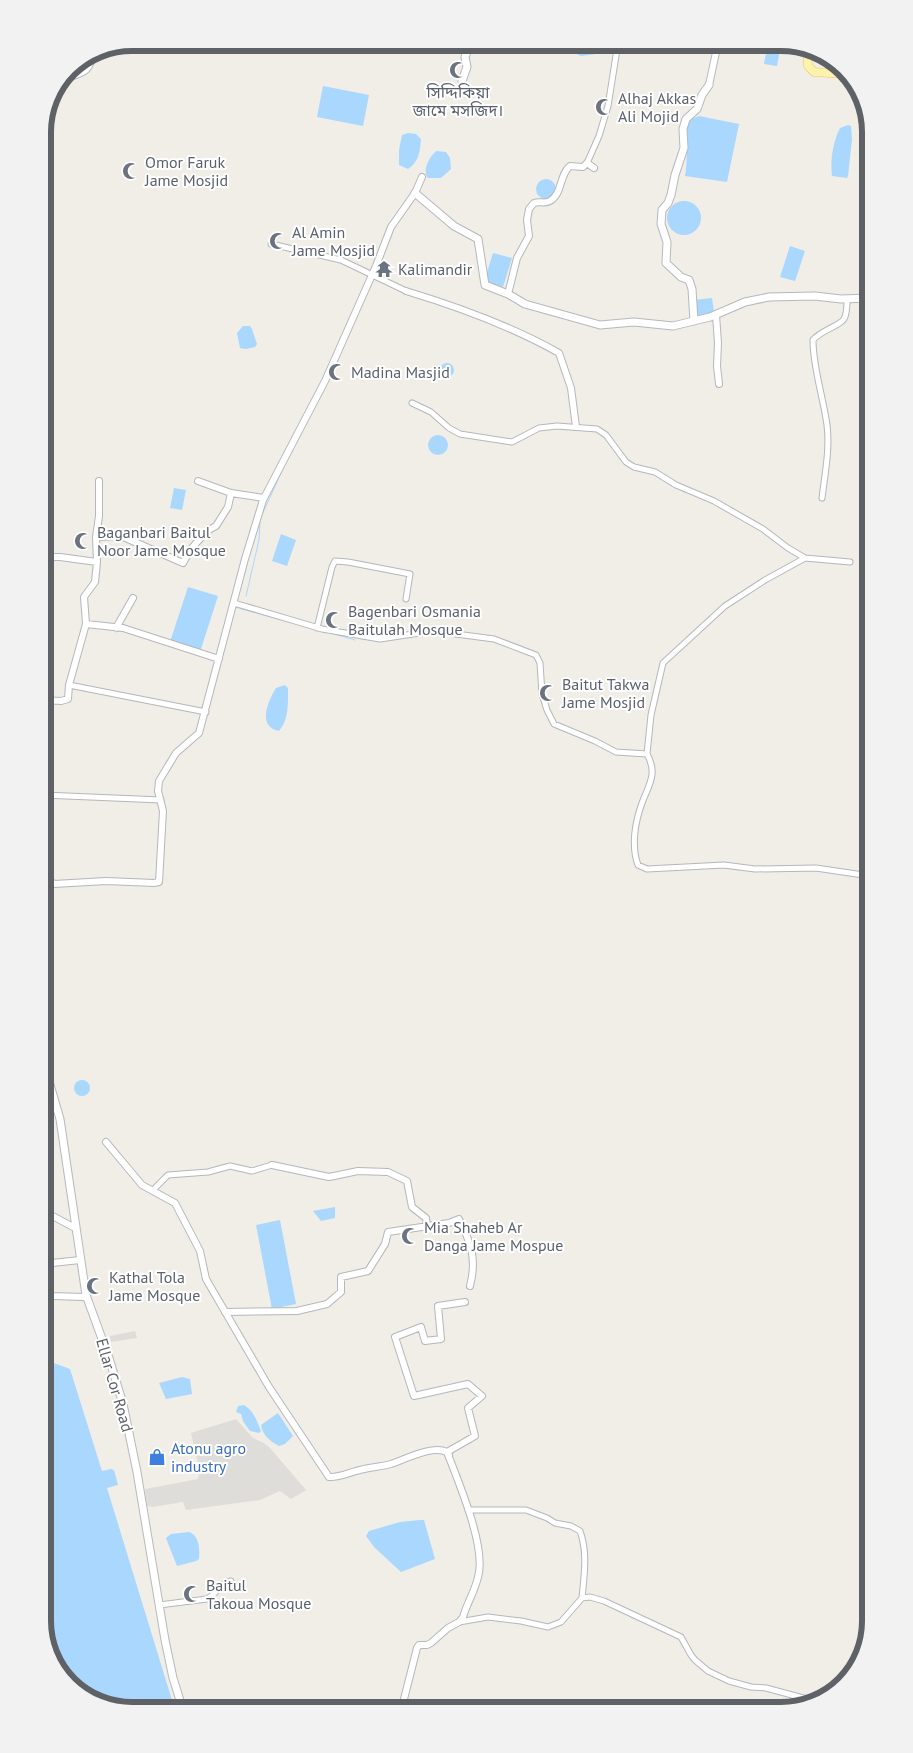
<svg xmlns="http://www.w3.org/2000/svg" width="913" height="1753" font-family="'PT Sans','Noto Sans Bengali',sans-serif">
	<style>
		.industrial { fill: #dfddd9 }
		.water { fill: #aad7fd }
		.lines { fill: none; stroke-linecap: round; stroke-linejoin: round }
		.stream { stroke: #aad7fd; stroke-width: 1 }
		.minor-casing { stroke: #b4b7bb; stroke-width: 7 }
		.tertiary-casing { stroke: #b4b7bb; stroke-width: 8 }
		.secondary-casing { stroke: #b5b9be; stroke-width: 9 }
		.primary-casing { stroke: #efc961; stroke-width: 9 }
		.minor { stroke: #fff; stroke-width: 5 }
		.tertiary { stroke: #fff; stroke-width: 6 }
		.secondary { stroke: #fff; stroke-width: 7 }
		.primary { stroke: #fdf2ae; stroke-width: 8 }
		.labels { text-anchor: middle; stroke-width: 4; stroke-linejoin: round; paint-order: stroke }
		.worship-label { font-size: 16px; fill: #5b616d; stroke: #fff; text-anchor: start }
		.street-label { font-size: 16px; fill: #5e6267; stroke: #fff }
		.shop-label { font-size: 16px; fill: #366cbe; stroke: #fff; text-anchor: start }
		.rim { fill: none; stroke: #5e6267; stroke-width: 6 }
	</style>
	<rect width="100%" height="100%" fill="#f0eee7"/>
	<path class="industrial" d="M 135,1331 L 137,1338 L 111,1342 L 110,1336 Z
		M 236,1419 L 253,1438 L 264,1443 L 270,1448 L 306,1490 L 291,1499 L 280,1491 L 260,1500 L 186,1510 L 183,1502 L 153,1507 L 147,1506 L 145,1489 L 198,1479 L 200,1472 L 191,1433 Z"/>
	<path class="water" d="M 566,43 L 614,43 L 612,52 L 581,56 L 568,50 Z
		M 767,48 L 780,50 L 777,66 L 764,64 Z
		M 323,86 L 369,95 L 363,126 L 317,117 Z
		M 699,116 L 739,124 L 727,182 L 685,176 C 688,159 686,142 687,123 L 689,120 Z
		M 848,125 L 851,126 L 852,139 L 848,176 L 847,178 L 832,176 C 830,160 833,142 840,128 Z
		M 408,133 L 416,134 L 421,139 C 420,151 419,162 408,169 L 399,165 L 399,150 L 402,135 Z
		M 436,151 L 446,152 L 450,158 L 451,169 L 441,178 L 428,178 C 422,170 429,158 436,151 Z
		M536 189a10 10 0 1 1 20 0a10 10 0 1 1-20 0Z
		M667 218a17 17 0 1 1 34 0a17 17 0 1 1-34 0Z
		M 790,246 L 805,251 L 795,281 L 780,277 Z
		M 493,253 L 512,258 L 503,287 L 484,282 Z
		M 712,298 L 714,312 L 710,315 L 696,317 L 694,300 Z
		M 243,326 L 250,326 L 252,329 L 257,344 L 255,347 L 246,349 L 240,348 L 237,333 Z
		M440 370a7 7 0 1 1 14 0a7 7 0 1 1-14 0Z
		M428 445a10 10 0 1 1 20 0a10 10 0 1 1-20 0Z
		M 174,488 L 186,490 L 182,510 L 170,508 Z
		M 281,534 L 296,540 L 287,566 L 272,561 Z
		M 188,587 L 218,596 L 200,652 L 170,642 Z
		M 285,685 L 288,688 C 288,702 289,720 279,731 C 256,727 269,699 276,688 Z
		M74 1088a8 8 0 1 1 16 0a8 8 0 1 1-16 0Z
		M 335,1207 L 335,1218 L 321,1221 L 313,1211 Z
		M 280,1220 L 296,1304 L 272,1309 L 256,1225 Z
		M 43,1359 L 70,1369 L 102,1471 L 111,1469 L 114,1470 L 118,1485 L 107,1488 L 175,1710 L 127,1710 L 78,1692 L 49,1655 L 43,1621 Z
		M 182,1377 L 190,1379 L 192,1394 L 166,1399 L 159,1383 Z
		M 244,1405 C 254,1411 257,1421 261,1431 L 259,1433 L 250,1431 L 243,1421 L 241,1414 L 236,1412 L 238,1406 Z
		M 278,1413 L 293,1436 L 285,1444 L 279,1446 C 270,1441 263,1436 261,1425 Z
		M 420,1520 L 424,1520 L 435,1559 L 401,1572 L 374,1547 L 366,1536 L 369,1531 L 400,1522 Z
		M 189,1532 C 199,1535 200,1549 199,1559 L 196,1561 L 177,1566 L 166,1538 L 171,1534 Z"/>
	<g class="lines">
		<path class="stream" d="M 261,517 L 286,462
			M 246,596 L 259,540 L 260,521
			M 235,607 L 289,622
			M 327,632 L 355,640
			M 357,638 L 376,641
			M 539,686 L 539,694 L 543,706"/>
		<g class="minor-casing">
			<path id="minor" d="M 587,163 L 599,136 L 608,106 L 618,43
				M 271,244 L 341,260 L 406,291
				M 412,403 L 431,412 L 449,428 L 460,434 L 512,442 L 539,428 L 557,426 L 597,429 L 606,435 L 626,462 L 634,467 L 655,472 L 676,485 L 714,501 L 763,529 L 788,548 L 805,558 L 850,562
				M 822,498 C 825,473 830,449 827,425 C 823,396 813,368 813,340 C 821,330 840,326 844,319 C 847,314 847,305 847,299
				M 234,603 L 322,629 L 380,639 L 433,631 L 494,639 L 536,655 L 540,663 L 542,694 L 547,710 L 554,724 L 595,741 L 616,752 L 647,754 C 658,774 649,784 642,803 C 635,822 631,846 638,865 L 647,869 L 724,865 L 755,869 L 816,868 L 870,876
				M 317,628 L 332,567 L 335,561 L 348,562 L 410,574 L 406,599
				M 69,685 L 206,712
				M 647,754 L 651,715 L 663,663 L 725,606 L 765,580 L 805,558
				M 43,795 L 161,800
				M 153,1190 L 168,1175 L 208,1172 L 230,1166 L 252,1171 L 272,1165
				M 468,1510 L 526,1510 L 547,1518 L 555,1523 L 571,1526 L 580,1531 C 588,1553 584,1576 582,1598
				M 159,1605 L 207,1599 C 219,1593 217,1584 231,1581
				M 459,1622 L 488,1617 L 521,1621 L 548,1627 L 561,1622 L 582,1598 L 590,1597 L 604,1601 L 681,1637 L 691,1655 L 695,1660 L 708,1671 L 729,1681 L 751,1687 L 766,1688 L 807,1699 L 822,1698"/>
		</g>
		<g class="tertiary-casing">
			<path id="tertiary" d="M 64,79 C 86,72 88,73 95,51
				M 709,85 L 718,43
				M 406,291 C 459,307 511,326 559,353 L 571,388 L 576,427
				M 508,294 L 517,258 L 529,236 L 527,220 L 529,209 L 534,203 C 540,201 545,204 550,201 C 563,193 559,175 570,166 L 583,167 L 587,163 L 594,168
				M 716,315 L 718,343 L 717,366 L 719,384
				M 231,493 L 264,498
				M 96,537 L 121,536 L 183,563 L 190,550 L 207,531 L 216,526 L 228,507 L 231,493 L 198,481
				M 43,557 L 60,557 L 97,562 L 96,537 L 99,516 L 99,481
				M 97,562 L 95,582 L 84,597 L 86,624 L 123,628 L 219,659
				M 116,628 L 133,598
				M 43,700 L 61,701 L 68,699 L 69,685 L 86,624
				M 43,868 L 46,867 L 50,881 L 54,884 L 106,881 L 154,883 L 159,882 L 163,811 L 158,791 L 159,781 L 176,753 L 199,733 L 245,559 L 263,500 L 325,381 L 376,266 L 391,227 L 415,193 L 422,177
				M 106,1142 L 142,1185 L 175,1203 L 200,1251 L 206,1279 L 269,1387 L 329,1477 C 339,1478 350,1472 360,1470 C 370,1467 380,1467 391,1464 C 406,1459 432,1445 447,1452 C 458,1481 487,1548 478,1577 C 475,1591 467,1603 463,1617 L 459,1622 L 448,1628 L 431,1643 L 427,1645 L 419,1645 L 417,1648 L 403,1703 L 400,1706 L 382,1707 L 378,1710
				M 272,1165 L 329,1177 L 358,1171 L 388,1172 L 407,1181 L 412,1207 L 426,1218 L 427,1226
				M 43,1208 L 47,1213 L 75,1228
				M 43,1264 L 80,1260
				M 43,1293 L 52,1296 L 84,1297
				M 225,1312 L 297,1311 L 327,1304 L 341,1292 L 341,1277 L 368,1271 L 385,1244 L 388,1232 L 449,1223 L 459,1219 C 471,1243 477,1259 470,1286
				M 449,1455 L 447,1452 L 475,1436 L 468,1408 L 482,1396 L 468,1384 L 414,1396 L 395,1337 L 421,1327 L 425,1341 L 441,1339 L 438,1306 L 465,1302"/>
		</g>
		<g class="secondary-casing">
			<path id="secondary" d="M 462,81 L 467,67 L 465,57 L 470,43
				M 415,193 L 454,226 L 478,239 L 485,285 L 508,294 L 525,304 L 600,325 L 634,322 L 673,326 L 710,317 L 745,302 L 769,297 L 815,296 L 841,299 L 870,298
				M 694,321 L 692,289 L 689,280 L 681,277 L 666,263 L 667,242 L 661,224 L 662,210 L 668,203 L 671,195 L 675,175 L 684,148 L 683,129 L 686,119 L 697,109 L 702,95 L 709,85
				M 43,1061 L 60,1119 L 86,1295 L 109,1358 L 123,1404 L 137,1472 L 165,1640 L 173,1678 L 183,1710"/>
		</g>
		<g class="primary-casing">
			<path id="primary" d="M 807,50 L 808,66 L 814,72 L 845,74"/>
		</g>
		<use href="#minor" class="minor"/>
		<use href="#tertiary" class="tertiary"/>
		<use href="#secondary" class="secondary"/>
		<use href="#primary" class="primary"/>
	</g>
	<defs>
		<g id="mosque-bare" transform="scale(1.35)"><path d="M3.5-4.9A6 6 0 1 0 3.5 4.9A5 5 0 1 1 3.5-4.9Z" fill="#6b7280" stroke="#fff" stroke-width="2.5" paint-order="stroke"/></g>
		<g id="temple-bare" transform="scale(1.35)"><path d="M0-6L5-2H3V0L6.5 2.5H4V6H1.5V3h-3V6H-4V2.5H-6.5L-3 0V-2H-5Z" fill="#6b7280" stroke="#fff" stroke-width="2.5" paint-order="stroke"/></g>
		<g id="shop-bare" transform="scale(1.35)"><path d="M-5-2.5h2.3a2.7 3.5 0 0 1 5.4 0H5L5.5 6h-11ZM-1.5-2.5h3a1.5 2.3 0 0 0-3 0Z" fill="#3f7fe0" stroke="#fff" stroke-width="2.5" paint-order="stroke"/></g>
	</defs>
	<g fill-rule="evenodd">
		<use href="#mosque-bare" x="458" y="70"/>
		<use href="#mosque-bare" x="604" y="107"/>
		<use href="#mosque-bare" x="131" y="171"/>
		<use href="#mosque-bare" x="278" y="241"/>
		<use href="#temple-bare" x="384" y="269"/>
		<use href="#mosque-bare" x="337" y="372"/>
		<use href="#mosque-bare" x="83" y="541"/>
		<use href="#mosque-bare" x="334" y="620"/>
		<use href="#mosque-bare" x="548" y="693"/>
		<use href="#mosque-bare" x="410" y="1236"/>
		<use href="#mosque-bare" x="95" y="1286"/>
		<use href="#shop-bare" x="157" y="1457"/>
		<use href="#mosque-bare" x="192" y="1594"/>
	</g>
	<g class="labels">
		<g class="worship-label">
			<text x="458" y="98" text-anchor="middle">সিদ্দিকিয়া<tspan x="458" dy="18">জামে মসজিদ।</tspan></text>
			<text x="618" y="104">Alhaj Akkas<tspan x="618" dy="18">Ali Mojid</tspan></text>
			<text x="145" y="168">Omor Faruk<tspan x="145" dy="18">Jame Mosjid</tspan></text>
			<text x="292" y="238">Al Amin<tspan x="292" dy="18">Jame Mosjid</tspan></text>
			<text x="398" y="275">Kalimandir</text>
			<text x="351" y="378">Madina Masjid</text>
			<text x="97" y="538">Baganbari Baitul<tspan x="97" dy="18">Noor Jame Mosque</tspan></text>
			<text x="348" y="617">Bagenbari Osmania<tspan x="348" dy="18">Baitulah Mosque</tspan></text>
			<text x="562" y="690">Baitut Takwa<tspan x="562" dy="18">Jame Mosjid</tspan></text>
			<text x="424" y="1233">Mia Shaheb Ar<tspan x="424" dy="18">Danga Jame Mospue</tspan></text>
			<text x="109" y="1283">Kathal Tola<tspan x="109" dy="18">Jame Mosque</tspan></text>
			<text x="206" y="1591">Baitul<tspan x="206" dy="18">Takoua Mosque</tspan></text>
		</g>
		<g class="street-label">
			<text transform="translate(115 1385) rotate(74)" y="6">Ellar Cor Road</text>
		</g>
		<g class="shop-label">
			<text x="171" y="1454">Atonu agro<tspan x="171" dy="18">industry</tspan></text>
		</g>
	</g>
	<path d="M0 0H913V1753H0ZM132 51H781A81 81 0 0 1 862 132V1621A81 81 0 0 1 781 1702H132A81 81 0 0 1 51 1621V132A81 81 0 0 1 132 51Z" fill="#f2f2f3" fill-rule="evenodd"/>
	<path class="rim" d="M132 51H781A81 81 0 0 1 862 132V1621A81 81 0 0 1 781 1702H132A81 81 0 0 1 51 1621V132A81 81 0 0 1 132 51Z"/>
</svg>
